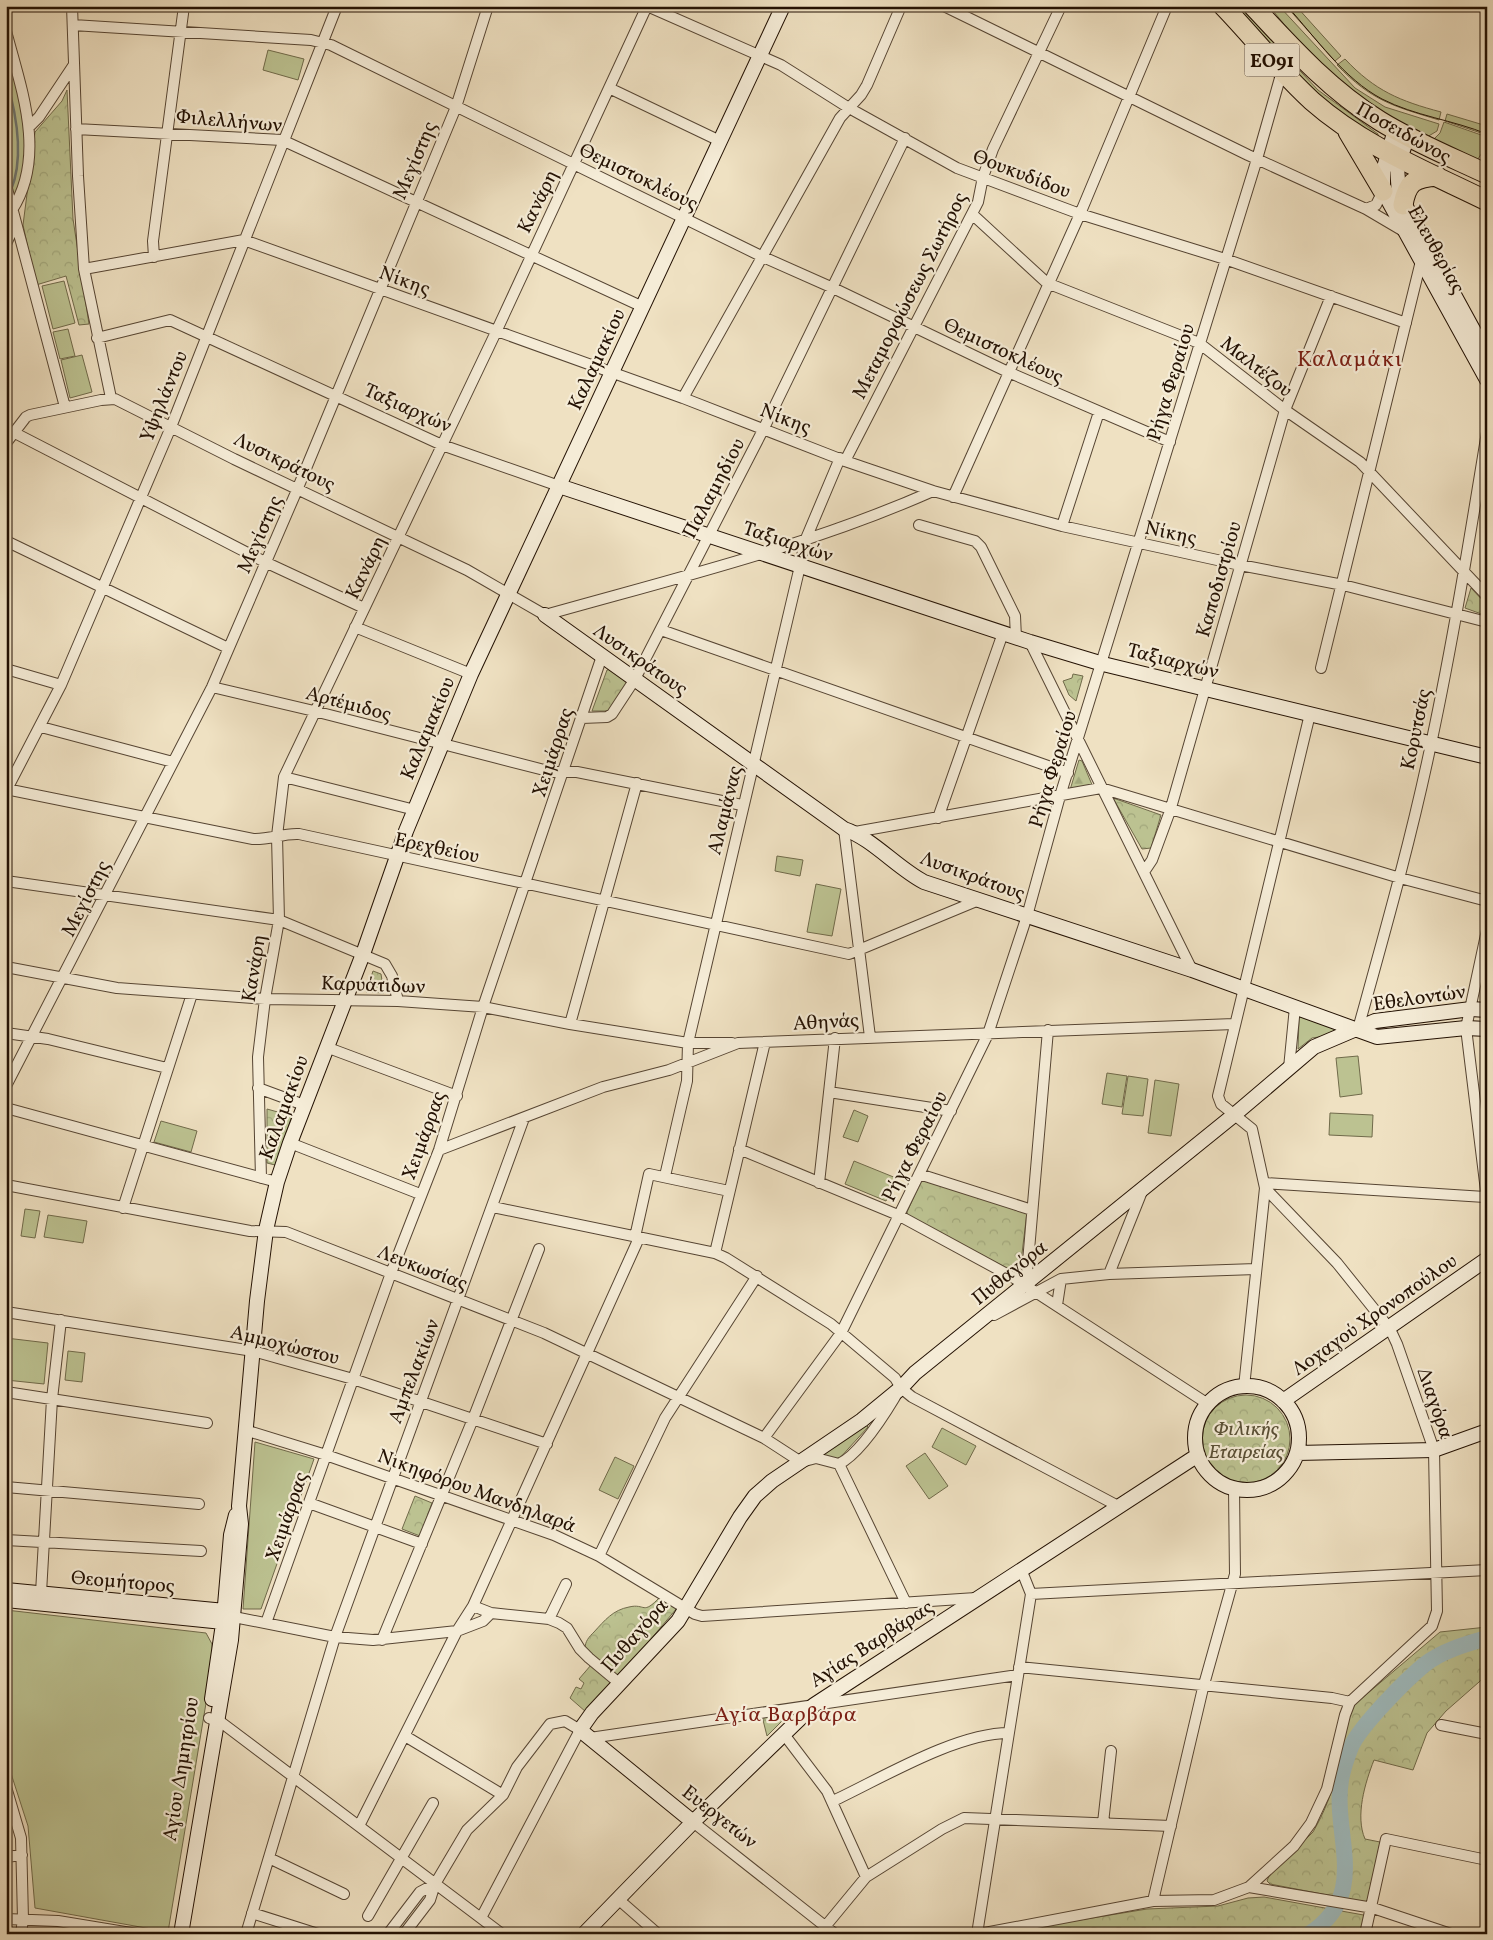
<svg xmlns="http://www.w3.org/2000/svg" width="1493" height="1940" font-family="Vollkorn,serif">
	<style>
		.grass { fill: #bcc291; stroke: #706a4a }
		.forest { fill: url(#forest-firs); stroke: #706a4a }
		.park { fill: url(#park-crowns); stroke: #706a4a }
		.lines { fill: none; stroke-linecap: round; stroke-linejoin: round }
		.stream { stroke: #6d7773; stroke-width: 2.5 }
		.river { stroke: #9fbbbe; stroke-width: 16 }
		.street-casing { stroke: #564533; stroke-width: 12 }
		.secondary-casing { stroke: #231103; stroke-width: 16 }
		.highway-casing { stroke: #231103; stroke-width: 21 }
		.street { stroke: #f5ecd7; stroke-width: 10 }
		.secondary { stroke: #f5ecd7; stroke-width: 14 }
		.highway { stroke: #efe1c2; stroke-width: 19 }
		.tram { stroke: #231103; stroke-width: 1 }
		.labels { text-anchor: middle; stroke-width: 4.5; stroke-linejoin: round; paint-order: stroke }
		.shield { fill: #f5ecd7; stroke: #625343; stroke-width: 1 }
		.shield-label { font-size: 19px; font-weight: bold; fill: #231103 }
		.street-label { font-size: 20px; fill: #231103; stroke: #f5ecd7 }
		.park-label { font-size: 20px; font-style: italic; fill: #594f35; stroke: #f5ecd7 }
		.neighbourhood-label { font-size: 21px; letter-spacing: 1px; fill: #7a1f14; stroke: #f5ecd7 }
		.quarter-label { font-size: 22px; letter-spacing: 1px; fill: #7a1f14; stroke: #f5ecd7 }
	</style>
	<defs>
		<pattern id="forest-firs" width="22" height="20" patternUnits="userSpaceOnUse" patternTransform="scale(1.25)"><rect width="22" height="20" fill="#bcc291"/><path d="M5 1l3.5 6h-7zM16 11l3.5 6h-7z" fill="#a1a67b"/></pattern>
		<pattern id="park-crowns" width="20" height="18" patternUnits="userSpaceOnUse" patternTransform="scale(1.25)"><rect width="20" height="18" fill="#bcc291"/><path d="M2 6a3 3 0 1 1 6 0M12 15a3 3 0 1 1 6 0" fill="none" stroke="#a1a67b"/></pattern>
	</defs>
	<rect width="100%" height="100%" fill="#efe1c2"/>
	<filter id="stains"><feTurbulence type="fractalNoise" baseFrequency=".004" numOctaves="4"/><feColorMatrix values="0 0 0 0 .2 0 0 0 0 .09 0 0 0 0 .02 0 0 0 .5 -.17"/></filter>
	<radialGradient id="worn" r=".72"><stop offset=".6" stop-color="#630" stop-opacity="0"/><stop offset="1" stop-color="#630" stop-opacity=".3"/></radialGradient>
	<path class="grass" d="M 1269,6 L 1279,6 L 1355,88 L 1385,107 L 1439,124 L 1437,131 L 1427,137 C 1395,122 1365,105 1338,83 C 1312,61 1291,32 1269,6 Z
		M 1286,6 L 1296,6 L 1341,56 L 1335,61 Z
		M 6,41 L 25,117 L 27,148 L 19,193 L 13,195 L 6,154 L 6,149 L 9,148 L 6,135 Z
		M 268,50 L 304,59 L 298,80 L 263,70 Z
		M 1345,59 C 1375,91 1400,101 1441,112 L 1439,120 C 1393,106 1372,101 1337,65 Z
		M 1447,114 L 1487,126 L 1487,135 L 1445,121 Z
		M 1444,122 L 1487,137 L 1487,145 L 1476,162 L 1432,141 L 1440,133 Z
		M 64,281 L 75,323 L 53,329 L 42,286 Z
		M 68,329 L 75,356 L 60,359 L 53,332 Z
		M 82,355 L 92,392 L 70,398 L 61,360 Z
		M 777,856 L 803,860 L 800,876 L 775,871 Z
		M 816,884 L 841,889 L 832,936 L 807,932 Z
		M 1301,1016 L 1340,1031 L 1339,1034 L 1312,1038 L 1298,1049 L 1299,1019 Z
		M 1358,1056 L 1362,1094 L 1340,1097 L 1336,1058 Z
		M 1107,1073 L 1127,1076 L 1122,1107 L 1102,1104 Z
		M 1128,1076 L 1148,1079 L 1143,1116 L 1122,1114 Z
		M 1155,1080 L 1179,1084 L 1171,1136 L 1148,1133 Z
		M 854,1110 L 868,1116 L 858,1142 L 843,1137 Z
		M 1330,1113 L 1373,1115 L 1372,1137 L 1329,1135 Z
		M 161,1121 L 197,1131 L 191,1152 L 154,1142 Z
		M 854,1161 L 896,1178 L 886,1201 L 845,1184 Z
		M 25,1209 L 40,1211 L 35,1238 L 21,1236 Z
		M 48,1215 L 87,1221 L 83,1243 L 44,1237 Z
		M 6,1338 L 48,1343 L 44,1384 L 6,1380 Z
		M 68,1351 L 85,1353 L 82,1382 L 65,1380 Z
		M 942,1428 L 976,1446 L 966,1465 L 932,1447 Z
		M 255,1442 L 314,1459 L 261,1609 L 243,1609 Z
		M 925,1453 L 948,1486 L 929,1499 L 906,1466 Z
		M 615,1457 L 634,1466 L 618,1499 L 599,1490 Z
		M 6,1610 L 206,1633 L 212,1644 L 213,1661 L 168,1932 L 35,1908 L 28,1826 L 6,1758 Z"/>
	<path class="forest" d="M 1235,6 L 1239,6 L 1318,90 L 1378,134 L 1378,137 L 1331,106 L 1308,85 Z
		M 1079,760 L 1082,761 L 1093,787 L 1070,790 Z
		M 787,1714 L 787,1716 L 767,1736 L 762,1716 Z"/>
	<path class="park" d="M 67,90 L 73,219 L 89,324 L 79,325 L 66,276 L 36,285 L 23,225 L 35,132 L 62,101 Z
		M 1471,588 L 1487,605 L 1487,616 L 1465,608 Z
		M 611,669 L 629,681 L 611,711 L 592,711 L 607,670 Z
		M 1073,674 L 1083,676 L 1076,701 L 1069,695 L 1063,681 L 1072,678 Z
		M 1113,798 L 1161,815 L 1151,848 L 1142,849 Z
		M 373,971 L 381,974 L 384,993 L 366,992 Z
		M 267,1109 L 292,1116 L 275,1165 L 267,1163 Z
		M 922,1179 L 1027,1212 L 1020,1270 L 1016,1273 L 908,1216 L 907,1212 Z
		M1202 1439a44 44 0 1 1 88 0a44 44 0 1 1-88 0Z
		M 866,1425 L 868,1427 L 838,1460 L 821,1454 Z
		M 415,1496 L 432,1503 L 420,1536 L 402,1529 Z
		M 660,1597 L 677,1608 L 619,1677 L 585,1649 C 585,1641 589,1637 594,1632 C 605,1620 613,1610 629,1607 C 646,1603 642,1616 660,1597 Z
		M 1487,1627 L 1487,1675 L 1446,1711 L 1427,1733 L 1413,1770 L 1374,1760 C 1365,1783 1355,1816 1365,1839 L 1380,1842 L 1369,1903 L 1270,1884 L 1267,1881 L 1269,1876 L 1313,1832 C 1324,1813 1332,1793 1337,1771 C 1343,1748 1343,1724 1355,1704 L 1440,1632 Z
		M 591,1665 L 614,1682 L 586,1712 L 570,1698 L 576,1687 L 581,1689 L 584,1683 L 579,1679 Z
		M 1264,1897 L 1369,1916 L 1363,1934 L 1014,1934 L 1031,1928 L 1147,1909 L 1218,1906 L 1248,1898 Z"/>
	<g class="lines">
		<path class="stream" d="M 6,78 C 16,112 25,156 11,190"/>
		<path class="river" d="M 1309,1934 C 1371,1894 1332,1836 1341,1780 C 1343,1769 1347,1757 1351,1747 C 1360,1726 1406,1680 1424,1665 C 1441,1651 1466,1644 1487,1638"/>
		<g class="street-casing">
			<path id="street" d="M 72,6 L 78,176 L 84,269 L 111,398
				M 944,6 L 1248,155 L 1366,209 L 1405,232
				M 73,25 L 311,40 L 331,45 L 761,256 L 833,288 L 1008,372 L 1170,442
				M 6,31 C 21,88 47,156 12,210
				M 609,88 L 720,141
				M 29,127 L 39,117 L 73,66
				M 76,129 L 282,140 L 643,307
				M 6,185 L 65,407
				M 1366,209 L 1376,205 L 1383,191
				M 972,214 L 1047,283 L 1199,343 L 1285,410 L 1360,462 L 1487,596
				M 6,244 L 15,224
				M 154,257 L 153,241 L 184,6
				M 84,269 L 244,240 L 683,398 L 845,461 L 933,491 L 1062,526 L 1240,565 L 1343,585 L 1487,622
				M 97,338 L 170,320 L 442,445 L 559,486
				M 683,398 L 840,118 L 861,95 L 867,85 L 901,6
				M 13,432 L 265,562 L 364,608
				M 6,443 L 26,417 L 30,415 L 101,400 L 115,399 L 234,459 L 467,570 L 545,615 C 676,578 809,546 933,491
				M 845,461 L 978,202 L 983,177 L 993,149 L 1061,6
				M 953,497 L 1080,214 L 1167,6
				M 919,525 L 975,541 L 981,547 L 1015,616 L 1016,638
				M 1062,526 L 1099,412
				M 6,541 L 228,648
				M 355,627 L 471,674
				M 661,630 L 1068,773
				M 1030,642 L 1192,970
				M 1321,668 L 1421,261
				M 6,669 L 61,685
				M 212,687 L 314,711 L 552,772 L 577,772 L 742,805
				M 582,718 L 607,717 L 612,714 L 635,679 L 764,428 L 905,138
				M 41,727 L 173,762
				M 284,777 L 415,810
				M 6,789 L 253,839 C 269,840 283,833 299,834 L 849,954 L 979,900
				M 6,791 L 61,685 L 171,427 L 337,6
				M 938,818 L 1003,633
				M 844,829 L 870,1037
				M 855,832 L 1101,788 L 1400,878 L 1487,901
				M 1144,872 L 1152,860 L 1170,811 L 1285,410 L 1331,296
				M 6,881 L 279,920 L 385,964 L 392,976 L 398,1001
				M 1487,930 L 1466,1028 L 1487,1199
				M 6,967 L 117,988 L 265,999 L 398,1001 L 483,1007 L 570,1024 L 688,1043 L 732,1043
				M 570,1024 L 637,783
				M 1358,1029 C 1384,935 1411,840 1431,744 C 1453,641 1470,536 1487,432
				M 6,1033 L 48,1039 L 167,1068
				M 326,1047 L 457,1096
				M 1289,1068 L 1295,1007
				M 6,1086 L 212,687 L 297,490 L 456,107 L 488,6
				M 258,1088 L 304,1105
				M 829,1092 L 951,1111
				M 6,1108 L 277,1182
				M 290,1143 L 420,1194
				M 739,1149 L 898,1215 L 1014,1278 L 1208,1404
				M 439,1150 L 603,1087 L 669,1070 L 738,1043 L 1234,1024
				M 919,1174 L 1032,1210
				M 665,1176 L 687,1081 L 688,1043 L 800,566 L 805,541 L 840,458
				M 261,1178 L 258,1057 L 265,999 L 279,920 L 277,836 L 284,777 L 496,332 L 647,6 L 781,65 L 849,108 L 957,168 L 1080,214 L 1225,259 L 1406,323
				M 819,1183 L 835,1038
				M 1264,1183 L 1485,1197
				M 6,1185 L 250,1231 L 286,1232 L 544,1333 L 764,1438 L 801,1462 L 816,1458 L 839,1464
				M 493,1207 L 715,1253 L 726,1258 L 831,1324 L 895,1378 L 901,1388 L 912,1397 L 1118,1506
				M 123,1208 L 192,994
				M 635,1237 L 649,1174 L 729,1191
				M 715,1253 L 765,1042
				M 1109,1274 L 1143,1189
				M 1026,1285 L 1048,1030
				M 1057,1305 L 1061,1279
				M 6,1312 L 253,1351 L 353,1379 L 547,1444
				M 994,1315 L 1061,1279 L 1109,1274 L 1256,1269
				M 1244,1387 L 1265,1188 L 1252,1129 L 1221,1104 L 1218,1096 L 1310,714
				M 6,1392 L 207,1423
				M 245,1430 L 326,1455 L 554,1535 L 599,1556 L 695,1614 L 702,1616 L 976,1598
				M 764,1438 L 841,1333 L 988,1034 L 1027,916 L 1060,796 L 1257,159 L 1282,71
				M 839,1464 L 906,1603
				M 839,1464 C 859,1454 883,1417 895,1397
				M 6,1487 L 199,1504
				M 309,1503 L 422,1544
				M 6,1540 L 201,1551
				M 599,1556 L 665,1418 L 757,1276
				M 41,1593 L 52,1399 L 61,1320
				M 1031,1594 L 1487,1570
				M 473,1606 L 491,1613 L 549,1619 L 559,1623 L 567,1628 L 580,1649 L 589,1658 L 619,1683
				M 229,1619 L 234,1617 L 335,1637 L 373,1640 L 457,1631 L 483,1621 L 491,1613
				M 549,1619 L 566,1584
				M 266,1623 L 391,1273 L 439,1150 L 483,1007 L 602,656
				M 382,1640 L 473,1419 L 539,1249
				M 1019,1667 L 1332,1698 L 1350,1702
				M 209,1718 L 222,1723 L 502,1934
				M 1441,1725 L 1487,1734
				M 783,1733 L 827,1791 L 866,1877
				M 405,1736 L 503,1795
				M 590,1738 L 1018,1675
				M 6,1787 L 21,1838 L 23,1919 L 21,1934
				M 833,1801 C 882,1778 956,1733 1009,1733
				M 693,1822 L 835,1934
				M 1103,1823 L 1111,1751
				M 359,1826 L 457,1631 L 473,1606 L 639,1238
				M 6,1857 L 22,1855
				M 269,1858 L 344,1894
				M 1249,1887 L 1373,1908 L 1451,1934
				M 618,1899 L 658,1934
				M 1153,1901 L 1203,1688 L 1235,1574 L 1234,1489
				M 252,1913 L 318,1934
				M 368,1916 L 433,1803
				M 6,1919 L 58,1921 L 137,1934
				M 246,1934 L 335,1637 L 524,1118
				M 388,1934 L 420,1892 L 435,1884
				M 404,1934 L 430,1900 L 435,1884 L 467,1830 L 503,1795 L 517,1767 L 550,1724 L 565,1721 L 580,1730 L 481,1918
				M 819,1934 L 866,1877 L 942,1829 L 964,1818 L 1171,1826
				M 977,1934 L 1031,1594 L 1021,1569
				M 979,1934 L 1153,1901 L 1214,1900 L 1249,1887 L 1294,1846 L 1311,1823 L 1327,1789 L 1345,1715 L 1350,1702 L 1432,1626 L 1437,1611 L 1434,1450 L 1397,1344 L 1390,1329 L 1337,1263 L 1265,1188
				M 1365,1934 L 1386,1839 L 1487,1860"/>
		</g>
		<g class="secondary-casing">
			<path id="secondary" d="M 1395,130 L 1383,171 L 1383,191 L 1487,380
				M 1408,136 L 1397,167 L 1399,194 L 1487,355
				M 559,486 L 1030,642 L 1103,664 L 1487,757
				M 545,615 L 844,829 C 872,838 897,868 924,882 L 1192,970 L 1377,1037 L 1466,1028 L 1487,1029
				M1195 1438a52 52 0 1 1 104 0a52 52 0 1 1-104 0Z
				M 1283,1401 L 1487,1259
				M 1297,1453 L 1434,1450 L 1487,1431
				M 6,1590 L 225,1611 L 231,1615
				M 6,1600 L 223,1622
				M 212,1699 L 224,1617 L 231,1535 L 236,1515
				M 693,1822 L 580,1730 L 592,1713 L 678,1621 L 740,1517 L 755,1496 L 772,1481 L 862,1420 L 901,1388 L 915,1373 L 1234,1115 L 1314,1047 L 1375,1021 L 1471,1009 L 1487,1010
				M 181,1934 L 231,1640 L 241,1524 L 239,1506 L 257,1301 L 266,1230 L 277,1182 L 290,1143 L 363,954 L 406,831 L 471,674 L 783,6
				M 584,1934 L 693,1822 L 814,1705 L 1198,1455"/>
		</g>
		<g class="highway-casing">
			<path id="highway" d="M 1223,6 C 1253,37 1280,72 1312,101 C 1363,146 1426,171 1487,201
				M 1253,6 C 1292,48 1331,91 1380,121 C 1414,142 1451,157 1487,174
				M 1348,132 L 1383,191
				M 1403,205 C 1407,182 1414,178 1437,176"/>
		</g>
		<use href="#street" class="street"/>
		<use href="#secondary" class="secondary"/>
		<use href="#highway" class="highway"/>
		<path class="tram" d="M 1287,6 C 1316,38 1344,79 1382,99 C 1415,116 1453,120 1487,134"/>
	</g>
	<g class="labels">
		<rect class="shield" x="1244.5" y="43.5" width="55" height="33" rx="4"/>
		<g class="shield-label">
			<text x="1272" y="67">ΕΟ91</text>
		</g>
		<g class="street-label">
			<text transform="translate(229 120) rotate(5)" y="7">Φιλελλήνων</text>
			<text transform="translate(1404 132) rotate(29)" y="7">Ποσειδώνος</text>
			<text transform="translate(414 160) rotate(-67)" y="7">Μεγίστης</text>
			<text transform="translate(1022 173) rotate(21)" y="7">Θουκυδίδου</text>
			<text transform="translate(639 176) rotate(26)" y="7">Θεμιστοκλέους</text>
			<text transform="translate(537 201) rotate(-64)" y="7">Κανάρη</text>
			<text transform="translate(1437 249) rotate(61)" y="7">Ελευθερίας</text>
			<text transform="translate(405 280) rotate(20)" y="7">Νίκης</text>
			<text transform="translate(909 295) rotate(-63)" y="7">Μεταμορφώσεως Σωτήρος</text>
			<text transform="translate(1004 350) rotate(25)" y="7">Θεμιστοκλέους</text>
			<text transform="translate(596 359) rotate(-65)" y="7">Καλαμακίου</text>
			<text transform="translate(1257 366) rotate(38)" y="7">Μαλτέζου</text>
			<text transform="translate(1170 382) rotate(-73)" y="7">Ρήγα Φεραίου</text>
			<text transform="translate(163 396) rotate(-68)" y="7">Υψηλάντου</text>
			<text transform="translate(408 407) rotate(24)" y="7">Ταξιαρχών</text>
			<text transform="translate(786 418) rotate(21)" y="7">Νίκης</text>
			<text transform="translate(285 461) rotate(26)" y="7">Λυσικράτους</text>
			<text transform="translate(713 488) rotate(-62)" y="7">Παλαμηδίου</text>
			<text transform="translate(1171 532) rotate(12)" y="7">Νίκης</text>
			<text transform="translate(259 534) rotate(-66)" y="7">Μεγίστης</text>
			<text transform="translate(788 541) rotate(18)" y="7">Ταξιαρχών</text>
			<text transform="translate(365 567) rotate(-64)" y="7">Κανάρη</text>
			<text transform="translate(1218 579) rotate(-74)" y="7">Καποδιστρίου</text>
			<text transform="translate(641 659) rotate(35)" y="7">Λυσικράτους</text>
			<text transform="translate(1173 660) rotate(14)" y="7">Ταξιαρχών</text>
			<text transform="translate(349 703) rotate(15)" y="7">Αρτέμιδος</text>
			<text transform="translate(427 728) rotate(-67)" y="7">Καλαμακίου</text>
			<text transform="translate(1415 729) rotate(-78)" y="7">Κορυτσάς</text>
			<text transform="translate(552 752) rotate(-72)" y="7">Χειμάρρας</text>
			<text transform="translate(1052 769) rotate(-73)" y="7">Ρήγα Φεραίου</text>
			<text transform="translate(724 810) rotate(-76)" y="7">Αλαμάνας</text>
			<text transform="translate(437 847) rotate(12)" y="7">Ερεχθείου</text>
			<text transform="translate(973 875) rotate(20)" y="7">Λυσικράτους</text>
			<text transform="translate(85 898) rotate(-63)" y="7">Μεγίστης</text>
			<text transform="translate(253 968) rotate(-81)" y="7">Κανάρη</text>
			<text transform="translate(373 984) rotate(2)" y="7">Καρυάτιδων</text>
			<text transform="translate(1419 997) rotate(-8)" y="7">Εθελοντών</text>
			<text transform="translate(826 1021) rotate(-3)" y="7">Αθηνάς</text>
			<text transform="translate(283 1107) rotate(-70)" y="7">Καλαμακίου</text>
			<text transform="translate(423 1135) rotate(-70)" y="7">Χειμάρρας</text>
			<text transform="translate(914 1146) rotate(-63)" y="7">Ρήγα Φεραίου</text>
			<text transform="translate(423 1267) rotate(21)" y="7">Λευκωσίας</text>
			<text transform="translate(1009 1272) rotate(-39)" y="7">Πυθαγόρα</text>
			<text transform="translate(1374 1314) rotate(-35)" y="7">Λοχαγού Χρονοπούλου</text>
			<text transform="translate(285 1344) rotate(14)" y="7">Αμμοχώστου</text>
			<text transform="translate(413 1371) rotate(-69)" y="7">Αμπελακίων</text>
			<text transform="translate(1436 1403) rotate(71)" y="7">Διαγόρα</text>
			<text transform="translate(477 1490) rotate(20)" y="7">Νικηφόρου Μανδηλαρά</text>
			<text transform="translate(286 1516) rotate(-71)" y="7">Χειμάρρας</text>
			<text transform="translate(123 1581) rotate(5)" y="7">Θεομήτορος</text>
			<text transform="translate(634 1635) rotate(-49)" y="7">Πυθαγόρα</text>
			<text transform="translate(871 1643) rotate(-33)" y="7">Αγίας Βαρβάρας</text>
			<text transform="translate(180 1769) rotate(-81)" y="7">Αγίου Δημητρίου</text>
			<text transform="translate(720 1816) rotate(38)" y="7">Ευεργετών</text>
		</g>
		<g class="park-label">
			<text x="1246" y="1435">Φιλικής<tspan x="1246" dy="23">Εταιρείας</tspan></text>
		</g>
		<g class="neighbourhood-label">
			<text x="786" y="1721">Αγία Βαρβάρα</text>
		</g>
		<g class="quarter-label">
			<text x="1350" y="366">Καλαμάκι</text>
		</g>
	</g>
	<rect width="1493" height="1940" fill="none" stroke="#efe1c2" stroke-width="25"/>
	<rect x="8" y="8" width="1478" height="1925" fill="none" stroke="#231103" stroke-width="2.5"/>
	<rect x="12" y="12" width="1468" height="1915" fill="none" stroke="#231103"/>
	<rect width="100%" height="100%" filter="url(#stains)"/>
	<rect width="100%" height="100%" fill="url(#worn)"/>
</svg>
